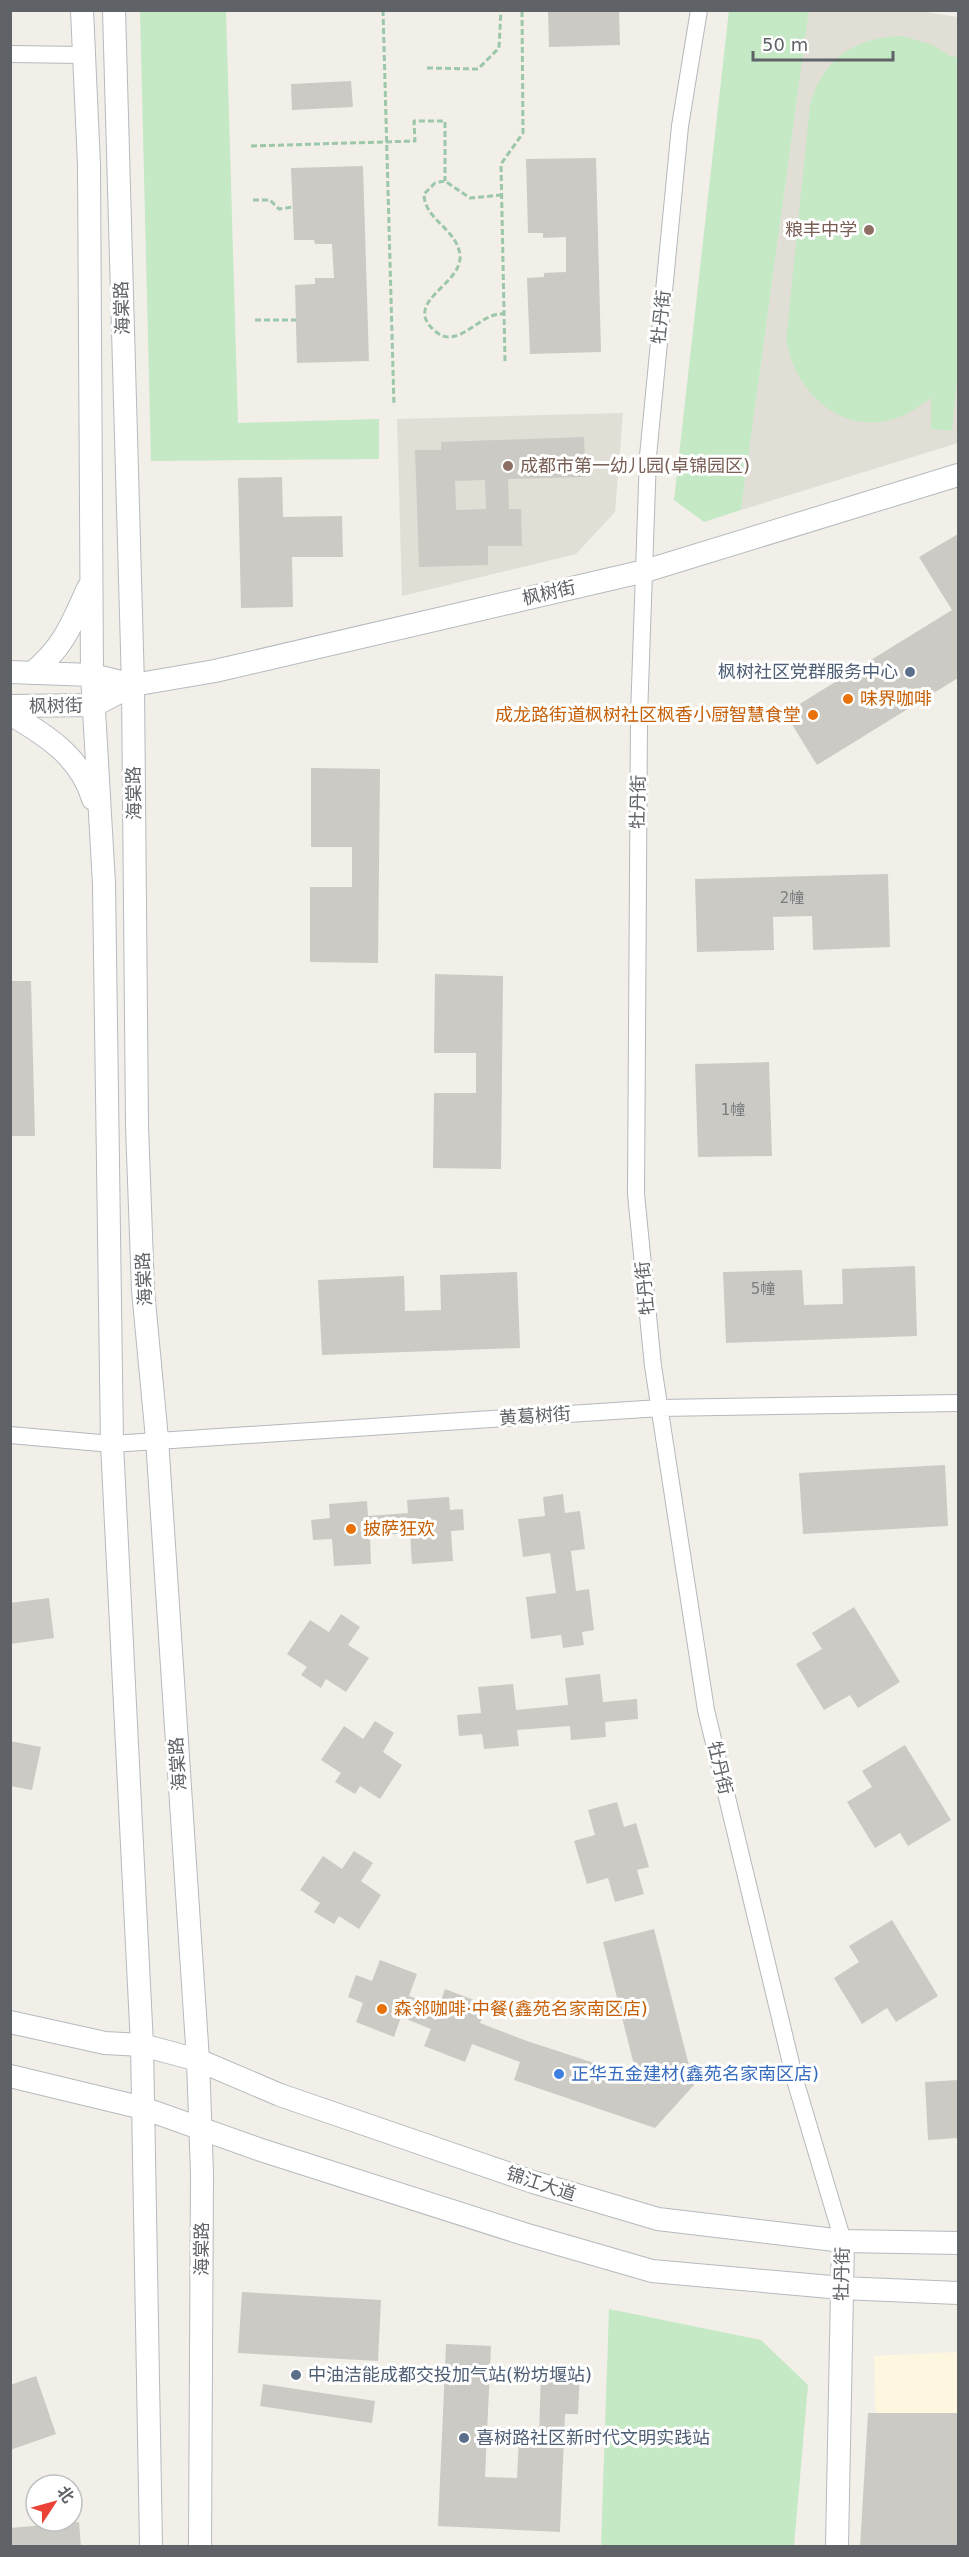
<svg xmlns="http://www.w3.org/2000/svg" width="969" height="2557" font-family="'DejaVu Sans','Noto Sans SC',sans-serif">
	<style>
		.commercial { fill: #fef7e0 }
		.education { fill: #e1ded6 }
		.green { fill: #c5e8c5 }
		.building { fill: #cccac5; fill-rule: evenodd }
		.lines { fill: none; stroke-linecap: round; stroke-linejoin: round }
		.street-casing { stroke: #b5b8bc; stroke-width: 18 }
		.secondary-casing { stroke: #b6babf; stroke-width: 24 }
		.path { stroke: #9cc7a9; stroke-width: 3; stroke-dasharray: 6 3; stroke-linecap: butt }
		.street { stroke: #fff; stroke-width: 16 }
		.secondary { stroke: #fff; stroke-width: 22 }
		.education-dot { fill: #8d6e63; stroke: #fff; stroke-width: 2 }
		.service-dot { fill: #5c6f8a; stroke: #fff; stroke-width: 2 }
		.food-dot { fill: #e8710a; stroke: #fff; stroke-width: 2 }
		.shop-dot { fill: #3f7fe0; stroke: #fff; stroke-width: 2 }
		.labels { text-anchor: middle; stroke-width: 6; stroke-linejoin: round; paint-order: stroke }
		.number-label { font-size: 15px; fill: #7a7d7f }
		.education-label { font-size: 18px; fill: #785e54; stroke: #fff; text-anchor: end }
		.street-label { font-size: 18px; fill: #5f6368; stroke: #fff }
		.service-label { font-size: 18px; fill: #4e5e75; stroke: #fff; text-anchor: start }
		.food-label { font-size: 18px; fill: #c56008; stroke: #fff; text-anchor: start }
		.shop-label { font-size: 18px; fill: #366cbe; stroke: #fff; text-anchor: start }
	</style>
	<rect width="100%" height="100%" fill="#f1efe8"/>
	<path class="commercial" d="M 958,2352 L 958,2546 L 879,2546 L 874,2356 Z"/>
	<path class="education" d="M 912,10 L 958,17 L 958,443 L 741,510 L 809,11 Z
		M 623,413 L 615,512 L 576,554 L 402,596 L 397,419 Z"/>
	<path class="green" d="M 729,10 L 809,11 L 741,510 L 704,522 L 674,500 Z
		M 140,11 L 226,11 L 238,423 L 379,419 L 379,459 L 151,461 Z
		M 903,36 L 933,45 L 950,56 L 958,57 L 958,370 L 952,431 L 931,429 L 931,398 C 921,405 911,413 899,417 C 843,439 795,392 786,340 L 810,105 C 823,58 855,37 903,36 Z
		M 609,2309 L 761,2340 L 808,2385 L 794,2546 L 601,2546 Z"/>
	<path class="building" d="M 548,10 L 619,10 L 620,45 L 549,47 Z
		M 351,81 L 353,107 L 292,110 L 291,84 Z
		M 596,158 L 601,352 L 530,354 L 527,278 L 544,277 L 544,273 L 566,272 L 566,237 L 543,238 L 543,233 L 528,233 L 526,159 Z
		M 363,166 L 369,361 L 297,363 L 295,285 L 315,284 L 315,278 L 334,278 L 332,244 L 315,244 L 314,240 L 294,240 L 291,168 Z
		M 584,437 L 586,477 L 508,479 L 509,509 L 521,509 L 522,546 L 488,546 L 488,565 L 419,567 L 415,450 L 441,450 L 441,442 ZM 485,480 L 486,509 L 456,510 L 455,481 Z
		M 282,477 L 283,517 L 342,516 L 343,557 L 292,557 L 293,607 L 241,608 L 238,478 Z
		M 958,534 L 958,678 L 817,765 L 785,713 L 952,610 L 919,557 Z
		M 311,768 L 380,769 L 378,963 L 310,962 L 310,887 L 352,887 L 352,847 L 311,847 Z
		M 888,874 L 890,947 L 813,950 L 812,916 L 773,917 L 774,950 L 697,952 L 695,879 Z
		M 435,974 L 503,976 L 501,1169 L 433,1168 L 434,1093 L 476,1093 L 476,1053 L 434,1053 Z
		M 10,981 L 31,981 L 35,1136 L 12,1136 Z
		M 769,1062 L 772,1156 L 698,1157 L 695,1064 Z
		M 915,1266 L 917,1336 L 726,1343 L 723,1272 L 802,1270 L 804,1305 L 843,1304 L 842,1269 Z
		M 517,1272 L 520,1348 L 322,1355 L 318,1280 L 404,1276 L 405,1311 L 441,1310 L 440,1275 Z
		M 945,1465 L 948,1526 L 803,1534 L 799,1473 Z
		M 563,1494 L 565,1513 L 580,1511 L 585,1549 L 571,1551 L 576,1591 L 589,1589 L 594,1630 L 582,1632 L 584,1645 L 563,1648 L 561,1635 L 531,1639 L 526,1597 L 556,1593 L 550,1553 L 523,1557 L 518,1519 L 545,1516 L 543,1497 Z
		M 449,1497 L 450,1510 L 463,1509 L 464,1530 L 451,1531 L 453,1561 L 412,1564 L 410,1533 L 370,1536 L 371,1564 L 334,1566 L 332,1539 L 313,1540 L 311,1520 L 330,1518 L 329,1504 L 367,1501 L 368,1516 L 408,1513 L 407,1500 Z
		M 49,1598 L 54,1638 L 10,1644 L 10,1603 Z
		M 854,1607 L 900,1682 L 858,1708 L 850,1695 L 824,1710 L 796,1664 L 822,1649 L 812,1633 Z
		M 341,1614 L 360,1627 L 348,1645 L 369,1658 L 346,1692 L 326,1679 L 321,1688 L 301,1675 L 307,1667 L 287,1654 L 310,1620 L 329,1632 Z
		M 600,1674 L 603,1702 L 637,1699 L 638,1719 L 605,1722 L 606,1737 L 571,1740 L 570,1726 L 517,1730 L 519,1746 L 484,1749 L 482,1734 L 459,1736 L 457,1715 L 481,1713 L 478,1687 L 513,1684 L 516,1710 L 568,1705 L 565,1678 Z
		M 375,1721 L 394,1733 L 383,1752 L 402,1765 L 380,1799 L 360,1786 L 355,1794 L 335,1782 L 341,1773 L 321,1760 L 344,1726 L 363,1739 Z
		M 10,1741 L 41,1747 L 32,1790 L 10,1786 Z
		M 905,1745 L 951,1820 L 908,1846 L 900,1833 L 875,1848 L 847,1802 L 872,1787 L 862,1771 Z
		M 617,1802 L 624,1827 L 636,1823 L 649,1867 L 637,1870 L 644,1894 L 615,1902 L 608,1878 L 587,1884 L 574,1841 L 595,1835 L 588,1810 Z
		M 354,1851 L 373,1863 L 361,1881 L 381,1895 L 359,1929 L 339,1916 L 334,1924 L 314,1912 L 320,1903 L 300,1890 L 323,1856 L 342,1869 Z
		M 892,1920 L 938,1996 L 896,2022 L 887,2008 L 862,2024 L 834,1978 L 859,1962 L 849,1946 Z
		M 654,1929 L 694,2085 L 655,2128 L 514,2080 L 520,2062 L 472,2044 L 465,2062 L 424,2046 L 431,2029 L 401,2017 L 394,2037 L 356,2022 L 363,2003 L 348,1997 L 356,1975 L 372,1981 L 380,1960 L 417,1974 L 409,1996 L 439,2007 L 445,1989 L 487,2005 L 480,2023 L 527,2041 L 637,2077 L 603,1942 Z
		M 958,2080 L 958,2138 L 928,2140 L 925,2082 Z
		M 242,2292 L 381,2300 L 378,2361 L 238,2353 Z
		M 446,2344 L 491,2346 L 485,2477 L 517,2478 L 519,2437 L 539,2438 L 541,2369 L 580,2370 L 578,2414 L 565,2414 L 560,2532 L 438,2526 Z
		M 36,2376 L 56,2434 L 10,2450 L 10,2385 Z
		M 263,2384 L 375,2401 L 372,2423 L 260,2406 Z
		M 868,2413 L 958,2413 L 958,2547 L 860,2547 Z
		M 79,2522 L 81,2547 L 10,2547 L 10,2528 Z"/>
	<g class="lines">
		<g class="street-casing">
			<path id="street" d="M 699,10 L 680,126 L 648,456 L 639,716 L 636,1194 L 653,1366 L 706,1710 L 795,2080 L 843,2241
				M 10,54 L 83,55
				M 10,1435 L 112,1444 L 660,1408 L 958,1403"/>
		</g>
		<g class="secondary-casing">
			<path id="secondary" d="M 82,10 L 89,165 L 92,675 L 104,884 L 112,1444 L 142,2045 L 151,2546
				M 114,10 L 133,685 L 137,1126 L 143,1290 L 157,1439 L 198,2060 L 202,2174 L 200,2546
				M 10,672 L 92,675 L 133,685
				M 32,673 C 63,648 72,624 88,588
				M 10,706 L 95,705 L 133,685 L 215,671 L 645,571 L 958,475
				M 10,714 C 46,735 81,757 93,799
				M 10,2022 L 105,2043 L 142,2045 L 198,2060 L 280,2095 L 533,2182 L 658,2219 L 843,2241 L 958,2243
				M 10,2076 L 143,2108 L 261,2150 L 524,2234 L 652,2271 L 842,2288 L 958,2293
				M 837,2546 L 843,2241"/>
		</g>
		<path class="path" d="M 383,10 L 394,406
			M 427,68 L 478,69 L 499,48 L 501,10
			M 251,146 L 415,141 L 414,121 L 445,121 L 445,181
			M 502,195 L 470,198 L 445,181 L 435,183 L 424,194 C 424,220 458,229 460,256 C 462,285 401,302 435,331 C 458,352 480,311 504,314
			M 253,200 L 270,200 L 279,209 L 293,207
			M 255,320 L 296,320
			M 505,361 L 501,164 L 523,133 L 522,10"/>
		<use href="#street" class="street"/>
		<use href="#secondary" class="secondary"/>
	</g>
	<g class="education-dot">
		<circle cx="869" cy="230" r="6"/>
		<circle cx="508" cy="466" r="6"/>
	</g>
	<g class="service-dot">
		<circle cx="910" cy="672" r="6"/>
		<circle cx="296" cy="2375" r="6"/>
		<circle cx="464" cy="2438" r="6"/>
	</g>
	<g class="food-dot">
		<circle cx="848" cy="699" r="6"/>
		<circle cx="813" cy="715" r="6"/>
		<circle cx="351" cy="1529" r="6"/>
		<circle cx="382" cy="2009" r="6"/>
	</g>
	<circle class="shop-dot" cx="559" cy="2074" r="6"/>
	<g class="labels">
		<g class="number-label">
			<text x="792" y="903">2幢</text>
			<text x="733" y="1115">1幢</text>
			<text x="763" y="1294">5幢</text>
		</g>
		<g class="education-label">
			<text x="857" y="236">粮丰中学</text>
			<text x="520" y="472" text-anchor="start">成都市第一幼儿园(卓锦园区)</text>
		</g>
		<g class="street-label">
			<text transform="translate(122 308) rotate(-92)" y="6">海棠路</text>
			<text transform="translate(661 317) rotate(-84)" y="6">牡丹街</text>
			<text transform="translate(549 593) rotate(-13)" y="6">枫树街</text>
			<text transform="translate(56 706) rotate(-1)" y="6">枫树街</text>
			<text transform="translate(134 793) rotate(-91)" y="6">海棠路</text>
			<text transform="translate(638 802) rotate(-89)" y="6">牡丹街</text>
			<text transform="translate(144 1279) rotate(-93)" y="6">海棠路</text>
			<text transform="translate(645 1288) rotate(-96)" y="6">牡丹街</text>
			<text transform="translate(535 1416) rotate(-4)" y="6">黄葛树街</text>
			<text transform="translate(178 1764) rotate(-94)" y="6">海棠路</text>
			<text transform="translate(720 1768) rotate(77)" y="6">牡丹街</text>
			<text transform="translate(541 2184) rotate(18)" y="6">锦江大道</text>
			<text transform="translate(202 2249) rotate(-90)" y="6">海棠路</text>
			<text transform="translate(842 2274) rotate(-89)" y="6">牡丹街</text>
		</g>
		<g class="service-label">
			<text x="898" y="678" text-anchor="end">枫树社区党群服务中心</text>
			<text x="308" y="2381">中油洁能成都交投加气站(粉坊堰站)</text>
			<text x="476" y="2444">喜树路社区新时代文明实践站</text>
		</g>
		<g class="food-label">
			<text x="860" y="705">味界咖啡</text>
			<text x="801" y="721" text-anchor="end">成龙路街道枫树社区枫香小厨智慧食堂</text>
			<text x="363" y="1535">披萨狂欢</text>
			<text x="394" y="2015">森邻咖啡·中餐(鑫苑名家南区店)</text>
		</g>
		<g class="shop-label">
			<text x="571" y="2080">正华五金建材(鑫苑名家南区店)</text>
		</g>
	</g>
	<rect width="969" height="2557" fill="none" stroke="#5f6368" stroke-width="24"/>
	<g transform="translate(54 2503) rotate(54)"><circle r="28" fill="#ffffff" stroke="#bfc1c3" stroke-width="1.5"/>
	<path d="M0-4.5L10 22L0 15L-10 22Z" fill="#ea4335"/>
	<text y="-9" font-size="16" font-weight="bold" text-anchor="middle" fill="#5f6368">北</text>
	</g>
	<path d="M753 51v9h140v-9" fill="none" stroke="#5f6368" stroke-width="3"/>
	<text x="762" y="51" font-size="18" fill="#5f6368" stroke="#ffffff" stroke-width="4.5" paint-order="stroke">50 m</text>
</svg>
